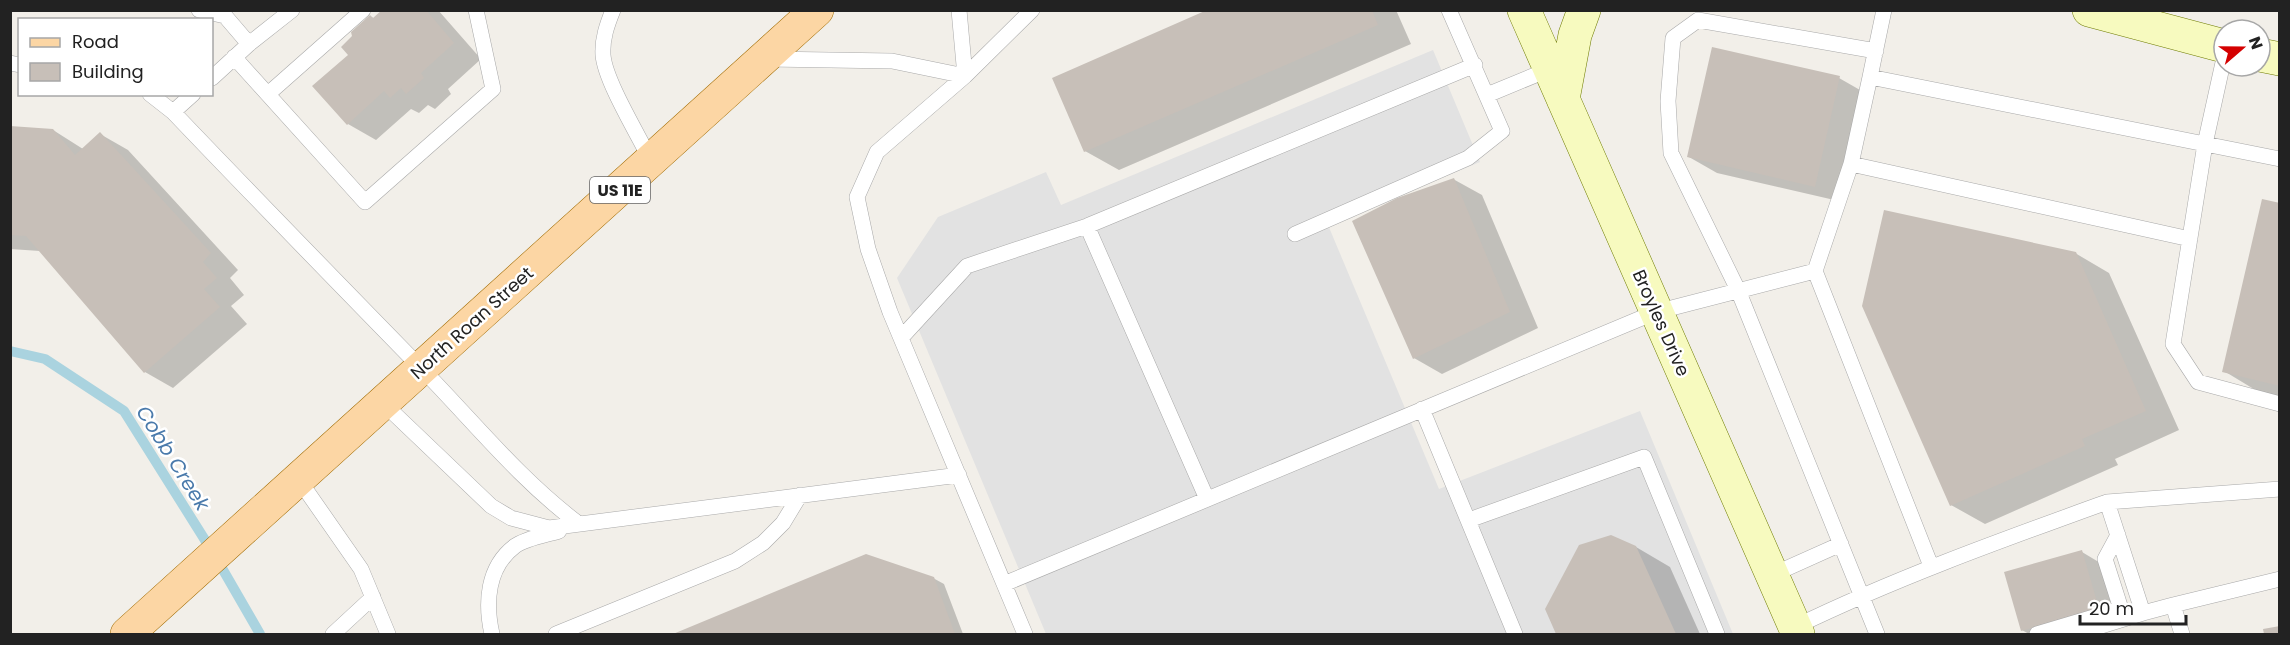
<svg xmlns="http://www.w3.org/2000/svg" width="2290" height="645" font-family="Poppins,sans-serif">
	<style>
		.parking { fill: #e2e2e2 }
		.shadow { fill: #0003 }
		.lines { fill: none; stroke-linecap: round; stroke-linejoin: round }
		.stream { stroke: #aad3df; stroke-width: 10 }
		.building { fill: #c7bfb8 }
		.lane-casing { stroke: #a9a9a9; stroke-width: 16 }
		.secondary-casing { stroke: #707d05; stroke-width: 34 }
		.primary-casing { stroke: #a06b00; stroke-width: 34 }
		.lane { stroke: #fff; stroke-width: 15 }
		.secondary { stroke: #f7fabf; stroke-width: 33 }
		.primary { stroke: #fcd6a4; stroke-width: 33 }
		.labels { text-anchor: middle; stroke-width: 5; stroke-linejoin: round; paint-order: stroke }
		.shield { fill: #fff; stroke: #646464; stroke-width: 1.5 }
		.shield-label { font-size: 16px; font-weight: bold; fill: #222 }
		.street-label { font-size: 18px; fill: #222; stroke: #fff }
		.water-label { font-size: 20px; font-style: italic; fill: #4a7aab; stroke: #fff }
	</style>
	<rect width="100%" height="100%" fill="#f2efe9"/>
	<path class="parking" d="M 1433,50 L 1480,162 L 1328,225 L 1439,489 L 1640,411 L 1733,634 L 1046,634 L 897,278 L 938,217 L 1046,172 L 1061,205 Z"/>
	<path class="shadow" d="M 385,10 L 438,10 L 481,59 L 448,89 L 451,94 L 435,109 L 428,105 L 419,113 L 411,109 L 376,140 L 348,124 L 350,55 L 370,16 L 375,19 Z
		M 1211,10 L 1396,10 L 1411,44 L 1119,170 L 1085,151 Z
		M 1839,78 L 1867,94 L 1843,202 L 1717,173 L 1689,157 Z
		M 10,128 L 53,130 L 83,149 L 100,134 L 128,150 L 238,270 L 230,278 L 244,295 L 231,306 L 247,324 L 173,388 L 145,372 L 40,251 L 10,249 Z
		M 1453,179 L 1482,195 L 1538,328 L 1442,374 L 1414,358 Z
		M 2280,204 L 2280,396 L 2257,391 L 2224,371 Z
		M 2075,253 L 2109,273 L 2179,430 L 2115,459 L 2118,465 L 1985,524 L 1951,505 Z
		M 1636,547 L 1670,567 L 1700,634 L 1557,634 L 1546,609 Z
		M 2082,552 L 2102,564 L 2118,620 L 2068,634 L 2029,634 L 2022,630 Z
		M 866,556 L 933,578 L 944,584 L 963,634 L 676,634 Z"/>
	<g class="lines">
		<path class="stream" d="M 10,351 L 45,359 L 124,411 L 215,556 L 260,634"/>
	</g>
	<path class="building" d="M 382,10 L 426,10 L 454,43 L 421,73 L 424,78 L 406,94 L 401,88 L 390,98 L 384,91 L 347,125 L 312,86 L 348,55 L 341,47 L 352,36 L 351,32 L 370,15 L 373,18 Z
		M 1207,10 L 1372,10 L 1378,25 L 1084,152 L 1052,78 Z
		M 1712,47 L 1840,76 L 1815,187 L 1687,157 Z
		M 10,126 L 53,129 L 75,155 L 100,132 L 211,253 L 203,262 L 217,278 L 204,289 L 220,307 L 144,373 L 26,236 L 10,235 Z
		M 1454,178 L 1510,312 L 1413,359 L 1352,221 L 1397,198 Z
		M 2262,199 L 2280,203 L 2280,386 L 2222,372 Z
		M 1884,210 L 2076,252 L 2146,411 L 2082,439 L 2085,446 L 1950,506 L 1862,306 Z
		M 1611,535 L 1636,546 L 1676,634 L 1556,634 L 1545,609 L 1579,545 Z
		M 2082,550 L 2099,609 L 2021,631 L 2004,572 Z
		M 866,554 L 934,577 L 955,634 L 673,634 Z
		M 2280,626 L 2280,634 L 2264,634 L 2263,629 Z"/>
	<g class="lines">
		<g class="lane-casing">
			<path id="lane" d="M 199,10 L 225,16 L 249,44 L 212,78
				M 613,10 C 607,25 602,39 603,55 C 605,81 639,136 651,161
				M 1884,10 L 1870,77 L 2205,144 L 2173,344 L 2198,382 L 2280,404
				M 249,44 L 292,10
				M 1876,51 L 1698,20 L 1673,38 L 1668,101 L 1671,153 L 1738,290 L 1877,634
				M 234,57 L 365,202 L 493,89 L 476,10
				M 2224,58 L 2205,144 L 2280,159
				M 768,59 L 892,61 L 965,76 L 959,10
				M 10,63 L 20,65
				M 1870,77 L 1851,164 L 1815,271 L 1931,566
				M 150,94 L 173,112 C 255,198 338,283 421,368 C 473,421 519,479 579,524
				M 268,94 L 363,10
				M 1487,95 L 1550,69
				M 173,112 L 193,94
				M 1851,164 L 2190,239
				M 1087,226 L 1207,499
				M 1295,234 L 1468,158 L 1502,131 L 1449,10
				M 901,338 L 967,266 L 1087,226 L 1475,65
				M 383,403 L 491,506 L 511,518 L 549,528 L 959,475
				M 1422,409 L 1515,634
				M 299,480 L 361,569 L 388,634
				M 2107,502 L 2280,489
				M 1469,520 L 1644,457 L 1717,634
				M 1772,575 L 1841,544
				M 1004,584 L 1656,312 L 1815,271
				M 2143,613 L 2173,605
				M 1795,627 C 1896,578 2002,540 2107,502 L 2143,613 L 2075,634
				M 333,634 L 373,597
				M 492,634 C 485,603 487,567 515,546 C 526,538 546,535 559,531
				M 556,634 L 735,561 L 763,543 L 783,523 L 800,495
				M 1025,634 L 890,312 L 868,249 L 857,197 L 877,152 L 965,76 L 1032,10
				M 2037,634 L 2121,609 L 2105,559 L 2118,535
				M 2182,634 L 2173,605 L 2280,579"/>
		</g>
		<g class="secondary-casing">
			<path id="secondary" d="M 1524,10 L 1798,634
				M 2089,10 L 2224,46
				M 2260,55 L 2280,59
				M 1563,99 L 1575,35 L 1584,10"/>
		</g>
		<g class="primary-casing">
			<path id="primary" d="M 127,634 L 817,10"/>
		</g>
		<use href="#lane" class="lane"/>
		<use href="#secondary" class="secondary"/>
		<use href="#primary" class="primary"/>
	</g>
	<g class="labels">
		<rect class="shield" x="590" y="177" width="60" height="26" rx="4.5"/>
		<g class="shield-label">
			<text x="620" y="196">US 11E</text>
		</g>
		<g class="street-label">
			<text transform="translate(472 323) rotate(-42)" y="6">North Roan Street</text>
			<text transform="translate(1661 323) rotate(66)" y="6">Broyles Drive</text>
		</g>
		<g class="water-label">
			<text transform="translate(173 458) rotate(58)" y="7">Cobb Creek</text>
		</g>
	</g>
	<rect width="2290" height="645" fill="none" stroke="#222222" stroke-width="24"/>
	<rect x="18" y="18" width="195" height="78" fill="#ffffff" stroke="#a7a7a7" stroke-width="1.5"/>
	<rect x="30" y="38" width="30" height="9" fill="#fcd6a4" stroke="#a7a7a7" stroke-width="1.5"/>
	<text x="72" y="48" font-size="18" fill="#222222">Road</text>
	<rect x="30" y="63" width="30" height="18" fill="#c7bfb8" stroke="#a7a7a7" stroke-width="1.5"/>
	<text x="72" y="78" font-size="18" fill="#222222">Building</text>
	<g transform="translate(2242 48) rotate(70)"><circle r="28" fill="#ffffff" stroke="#a7a7a7" stroke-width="1.5"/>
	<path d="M0-4.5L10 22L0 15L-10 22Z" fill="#d40000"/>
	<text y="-9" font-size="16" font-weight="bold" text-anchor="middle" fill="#222222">N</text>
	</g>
	<path d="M2080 615v9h106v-9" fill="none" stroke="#222222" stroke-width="3"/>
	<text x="2089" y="615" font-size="18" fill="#222222" stroke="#ffffff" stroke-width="4.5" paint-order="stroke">20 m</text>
</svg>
